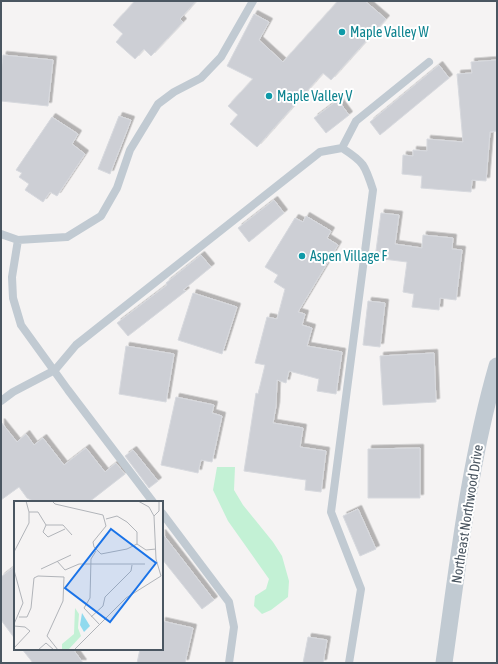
<svg xmlns="http://www.w3.org/2000/svg" width="498" height="664" font-family="'Asap Condensed',sans-serif">
	<style>
		.green { fill: #c3f1d5 }
		.building { fill: #cdcfd5; stroke: #d7d9de; filter: url(#shadow) }
		.lines { fill: none; stroke-linecap: round; stroke-linejoin: round }
		.service { stroke: #c1cad2; stroke-width: 8 }
		.minor { stroke: #c1cad2; stroke-width: 17 }
		.culture-dot { fill: #0f9aa8; stroke: #fff; stroke-width: 1.5 }
		.labels { text-anchor: middle; stroke-width: 4; stroke-linejoin: round; paint-order: stroke }
		.culture-label { font-size: 14px; fill: #0d838f; stroke: #fff; text-anchor: start }
		.street-label { font-size: 14px; fill: #4a5661; stroke: #fff }
		.inset-road { fill: none; stroke: #b1b4b9; stroke-width: 1 }
		.view { fill: #1a73e8; fill-opacity: 0.15; stroke: #1a73e8; stroke-width: 2 }
		.inset-edge { fill: none; stroke: #4a5661; stroke-width: 2 }
	</style>
	<defs>
		<filter id="shadow"><feDropShadow dx="3.5" dy="-3.5" stdDeviation="0" flood-color="#0004"/></filter>
	</defs>
	<rect width="100%" height="100%" fill="#f5f3f3"/>
	<path class="green" d="M 217,467 L 235,467 L 234,490 L 243,505 L 273,542 L 282,556 L 289,581 L 288,597 L 271,610 L 262,614 L 254,606 L 255,596 L 266,589 L 269,579 L 228,521 L 213,490 Z"/>
	<path class="building" d="M 135,1 L 196,1 L 180,19 L 183,22 L 151,56 L 144,49 L 135,59 L 116,42 L 123,34 L 113,25 Z
		M 338,1 L 365,1 L 386,19 L 331,80 L 323,73 L 257,147 L 230,124 L 238,115 L 228,106 L 253,79 L 227,66 L 254,14 L 269,22 L 259,40 L 283,62 Z
		M 3,55 L 53,60 L 48,106 L 1,101 L 1,73 Z
		M 497,60 L 497,131 L 490,132 L 486,181 L 472,180 L 471,192 L 421,188 L 422,176 L 402,174 L 403,155 L 413,156 L 413,150 L 427,151 L 427,139 L 463,142 L 457,74 L 472,73 L 471,62 Z
		M 439,65 L 449,78 L 380,135 L 370,122 Z
		M 338,100 L 349,115 L 326,133 L 314,118 Z
		M 119,116 L 131,120 L 110,174 L 98,169 Z
		M 52,117 L 78,134 L 72,144 L 85,154 L 57,196 L 50,192 L 43,202 L 25,190 L 29,184 L 19,177 L 22,173 L 16,170 Z
		M 274,200 L 284,213 L 249,242 L 238,228 Z
		M 381,213 L 399,215 L 395,244 L 422,248 L 423,235 L 453,238 L 452,249 L 462,250 L 456,300 L 440,298 L 439,310 L 412,307 L 414,294 L 403,292 L 407,262 L 375,258 Z
		M 306,216 L 331,231 L 327,238 L 338,245 L 298,312 L 305,314 L 302,325 L 312,328 L 307,346 L 342,352 L 336,394 L 317,391 L 319,379 L 289,371 L 286,383 L 277,380 L 276,406 L 273,423 L 303,428 L 300,447 L 326,451 L 321,492 L 305,490 L 306,480 L 244,471 L 256,393 L 258,394 L 265,365 L 255,363 L 267,317 L 277,319 L 285,289 L 274,282 L 278,275 L 265,267 L 295,218 L 303,222 Z
		M 201,255 L 211,267 L 183,290 L 186,291 L 128,336 L 117,323 L 167,285 L 166,283 Z
		M 193,293 L 237,307 L 222,354 L 178,340 Z
		M 368,301 L 385,303 L 380,347 L 363,345 Z
		M 126,346 L 174,354 L 166,402 L 119,394 Z
		M 434,353 L 436,402 L 383,405 L 380,356 Z
		M 176,397 L 214,405 L 212,413 L 222,416 L 212,462 L 201,460 L 198,473 L 161,465 Z
		M 1,422 L 17,442 L 26,434 L 34,445 L 43,438 L 64,465 L 86,448 L 105,472 L 116,463 L 125,474 L 89,502 L 35,502 L 27,498 L 19,487 L 1,500 Z
		M 420,448 L 420,498 L 368,498 L 368,449 Z
		M 133,450 L 158,481 L 149,488 L 125,456 Z
		M 358,509 L 376,549 L 360,556 L 343,516 Z
		M 162,533 L 214,600 L 202,609 L 162,559 Z
		M 15,566 L 15,639 L 1,620 L 1,577 Z
		M 162,621 L 193,628 L 185,663 L 137,663 L 140,649 L 162,649 Z
		M 308,637 L 327,640 L 323,663 L 303,663 Z
		M 22,649 L 73,649 L 83,663 L 33,663 Z"/>
	<g class="lines">
		<path class="service" d="M 342,148 C 364,162 365,165 373,190 L 331,512 L 361,589 L 349,663
			M 1,234 L 18,240 L 67,237 L 101,216 L 117,188 L 130,150 L 158,104 L 174,92 L 201,78 L 221,57 L 253,1
			M 18,240 L 12,277 L 13,298 L 21,325 L 68,390 L 153,502
			M 1,401 L 13,392 L 55,370 L 76,345 L 320,152 L 342,148 L 356,121 L 429,62
			M 162,513 L 229,602 L 234,627 L 229,663"/>
		<path class="minor" d="M 444,663 C 458,564 469,463 497,366"/>
	</g>
	<g class="culture-dot">
		<circle cx="342" cy="32" r="4"/>
		<circle cx="269" cy="96" r="4"/>
		<circle cx="302" cy="256" r="4"/>
	</g>
	<g class="labels">
		<g class="culture-label">
			<text x="350" y="37">Maple Valley W</text>
			<text x="277" y="101">Maple Valley V</text>
			<text x="310" y="261">Aspen Village F</text>
		</g>
		<g class="street-label">
			<text transform="translate(467 514) rotate(-81)" y="5">Northeast Northwood Drive</text>
		</g>
	</g>
	<g transform="translate(14 501)">
		<rect width="149" height="149" fill="#f5f3f3"/>
		<path d="M 61,107 L 65,113 L 64,127 L 67,135 L 55,148 L 48,149 L 48,143 L 60,133 Z" fill="#c3f1d5"/>
		<path d="M 68,112 L 76,125 L 70,131 L 66,124 Z" fill="#90daee"/>
		<path class="inset-road" d="M 38,0 L 41,3 L 89,14 L 92,25 L 79,41 L 80,46 L 87,53 L 113,48 L 123,43 L 123,31 L 113,21 L 103,15 L 92,18M 15,11 L 24,11 L 32,24 L 49,24 L 58,34M 140,15 L 145,10 L 145,0M 32,24 L 29,31 L 34,36 L 51,28M 123,43 L 132,49 L 142,48M 82,50 L 77,58 L 76,97 L 70,107 L 85,123M 0,51 L 15,22 L 15,11 L 12,0M 43,60 L 51,69 L 65,63 L 131,63M 27,68 L 57,54M 0,69 L 9,102 L 0,123M 5,116 L 13,116 L 17,107 L 20,77 L 24,75 L 50,76 L 49,100 L 33,135 L 44,149M 77,116 L 89,105 L 91,96 L 117,70 L 118,64M 0,125 L 11,126 L 16,130 L 0,147M 24,149 L 32,142 L 40,149M 60,149 L 112,97 L 147,75 L 142,58 L 140,15 L 135,6 L 124,0"/>
		<path class="view" d="M 97,28 L 142,62 L 96,121 L 51,87 Z"/>
		<rect width="149" height="149" class="inset-edge"/>
	</g>
	<rect width="498" height="664" fill="none" stroke="#4a5661" stroke-width="4"/>
</svg>
